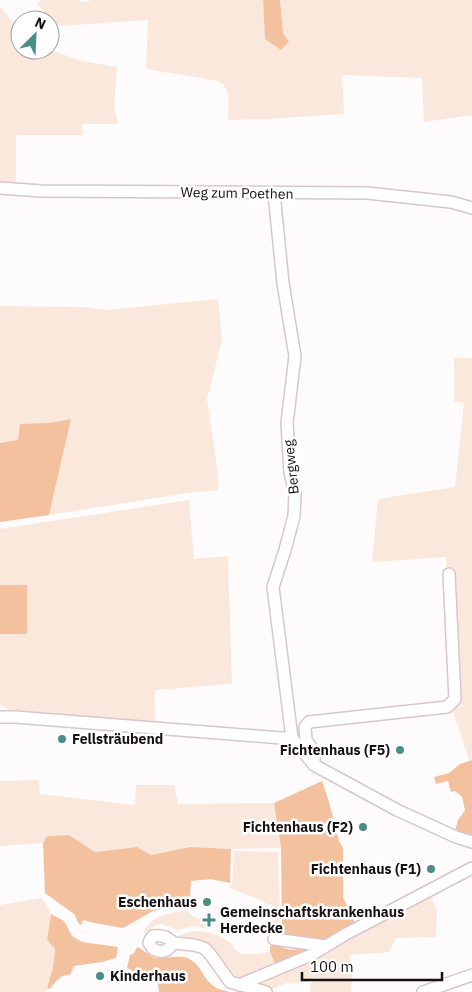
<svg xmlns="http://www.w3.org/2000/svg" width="472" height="992" font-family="'IBM Plex Sans',sans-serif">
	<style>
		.green { fill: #fbe8dc }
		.forest { fill: #f4c19f }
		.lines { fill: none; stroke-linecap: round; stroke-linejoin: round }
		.minor-casing { stroke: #d8c6cd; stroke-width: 14 }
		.minor { stroke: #fff; stroke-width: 11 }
		.poi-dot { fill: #488e84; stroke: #fff; stroke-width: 2 }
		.labels { text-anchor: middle; stroke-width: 5; stroke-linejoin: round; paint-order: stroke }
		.street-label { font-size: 14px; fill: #161013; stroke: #fff }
		.poi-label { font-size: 14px; font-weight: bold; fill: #161013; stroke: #fff; text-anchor: end }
	</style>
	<rect width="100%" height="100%" fill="#fefbfc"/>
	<path class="green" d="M 41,0 L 78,0 L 84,2 L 92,0 L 263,0 L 265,39 L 283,33 L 280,0 L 472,0 L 472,115 L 424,122 L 422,78 L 342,75 L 344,114 L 268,119 L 228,120 C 228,105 232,90 219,81 L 146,69 L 148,20 L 60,26 L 37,4 Z
		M 0,6 L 20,32 L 20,50 L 50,50 L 82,61 L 117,67 L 114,106 L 118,124 L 82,124 L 83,135 L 16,135 L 16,186 L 0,185 Z
		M 218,299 L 222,340 L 207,399 L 218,474 L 218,490 L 188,493 L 49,515 L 71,419 L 48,423 L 18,440 L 0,443 L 0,306 L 86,307 L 107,310 Z
		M 454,358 L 472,358 L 472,760 L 469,760 L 451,705 L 446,557 L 372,562 L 378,499 L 455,487 L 464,403 L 454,401 Z
		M 189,500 L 194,559 L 228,556 L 232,684 L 155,690 L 154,726 L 17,714 L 0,704 L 0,634 L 26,634 L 27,585 L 0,585 L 0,529 Z
		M 35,780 L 39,780 L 40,794 L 135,805 L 136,785 L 174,785 L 178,804 L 274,803 L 281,848 L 231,849 L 190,847 L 151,855 L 137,847 L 95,852 L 69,835 L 47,836 L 43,843 L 0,846 L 0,781 Z
		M 234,851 L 278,852 L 280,935 L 273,935 L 263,934 L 265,924 L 268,925 L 272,905 L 264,903 L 263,901 L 229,888 L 230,885 L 232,885 Z
		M 429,892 L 437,910 L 436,937 L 396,938 L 389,952 L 350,955 L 352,979 L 351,992 L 310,992 L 311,983 L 318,980 L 318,978 L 308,982 L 287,983 L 272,989 L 265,985 L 248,984 Z
		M 42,898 L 51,914 L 47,940 L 55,949 L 53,968 L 46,992 L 0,992 L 0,905 Z
		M 188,910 L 189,914 L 199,919 L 201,916 L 211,920 L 209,929 L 195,926 L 177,930 L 162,924 L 156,925 L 145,933 L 144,932 C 150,914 171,914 188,910 Z
		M 194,931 C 208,930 224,936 234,946 L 233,948 L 241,954 L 258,954 L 270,952 L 277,968 L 241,979 L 238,979 L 233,977 L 207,944 L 193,938 L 178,937 L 179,935 Z"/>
	<path class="forest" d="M 263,0 L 280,0 L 283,33 L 289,42 L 281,50 L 265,39 Z
		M 71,419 L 49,515 L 0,522 L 0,443 L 18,440 L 20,424 L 48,423 Z
		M 0,585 L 27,585 L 27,634 L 0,634 Z
		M 472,760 L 472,837 L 455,831 L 458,820 L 465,810 L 462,797 L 455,791 L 451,792 L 448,781 L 436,784 L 434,777 L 449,773 L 460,764 Z
		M 322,781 L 329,802 L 339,841 L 343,848 L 343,897 L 356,925 L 324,943 L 282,938 L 281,848 L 274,803 Z
		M 69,835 L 95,852 L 137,847 L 151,855 L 190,847 L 231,849 L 230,883 L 211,879 L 191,881 L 190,897 L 174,907 L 153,911 L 123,928 L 94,923 L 83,920 L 81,925 L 79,924 L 74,914 L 45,893 L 43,843 L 47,836 Z
		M 51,914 L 64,921 L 72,936 L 82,942 L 118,947 L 116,958 L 102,962 L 74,966 L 70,975 C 61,973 55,983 50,989 L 47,988 L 53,968 L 55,949 L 47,940 Z
		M 272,942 C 290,952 292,951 311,946 L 315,947 L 277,968 L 270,952 L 270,946 L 272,946 Z
		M 137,947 C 145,950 150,958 157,958 C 169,959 180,953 191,960 C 201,966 203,977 211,984 C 216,989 223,990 229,992 L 159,992 L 157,977 L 145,975 L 138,978 L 132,977 L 132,970 L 127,968 L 130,955 L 134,953 Z"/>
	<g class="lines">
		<g class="minor-casing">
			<path id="minor" d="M 0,188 L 41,191 L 367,193 L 451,202 L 472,208
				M 274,193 L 283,283 L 295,356 L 287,423 L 290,473 L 295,494 L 294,516 L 285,550 L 273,587 L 292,738 L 314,765 L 397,810 L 456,837 L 472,842
				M 2,717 L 15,717 L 282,738 L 292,738
				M 314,765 L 314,751 L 306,740 L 305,727 L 309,722 L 447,707 L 455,699 L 449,574
				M 274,939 L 326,946
				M 173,943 C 168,951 162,954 153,949 L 149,943 L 150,940 L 153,936 C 160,935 168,936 173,943 L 194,945 L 204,948 L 210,954 L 230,982 L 266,992
				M 239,985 L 311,955 L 346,934 L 472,868
				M 423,992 L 472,975"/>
		</g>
		<use href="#minor" class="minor"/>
	</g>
	<g class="poi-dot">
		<circle cx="62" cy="739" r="5"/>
		<circle cx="400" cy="750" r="5"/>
		<circle cx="363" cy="827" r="5"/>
		<circle cx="431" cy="869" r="5"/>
		<circle cx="207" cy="902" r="5"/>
		<path d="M206.5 912.5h5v5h5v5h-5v5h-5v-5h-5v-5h5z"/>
		<circle cx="100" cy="976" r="5"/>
	</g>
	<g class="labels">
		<g class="street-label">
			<text transform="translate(237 193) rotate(1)" y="5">Weg zum Poethen</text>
			<text transform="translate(291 467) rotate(-96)" y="5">Bergweg</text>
		</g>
		<g class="poi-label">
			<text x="72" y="744" text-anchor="start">Fellsträubend</text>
			<text x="390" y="755">Fichtenhaus (F5)</text>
			<text x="353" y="832">Fichtenhaus (F2)</text>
			<text x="421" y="874">Fichtenhaus (F1)</text>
			<text x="197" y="907">Eschenhaus</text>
			<text x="220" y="917" text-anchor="start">Gemeinschaftskrankenhaus<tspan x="220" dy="16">Herdecke</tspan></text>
			<text x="110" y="981" text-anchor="start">Kinderhaus</text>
		</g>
	</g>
	<g transform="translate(35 35) rotate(24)"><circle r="24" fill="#ffffff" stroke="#a29fa1"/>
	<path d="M0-4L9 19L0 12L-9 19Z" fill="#488e84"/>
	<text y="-8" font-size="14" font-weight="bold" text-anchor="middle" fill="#161013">N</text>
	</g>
	<path d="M302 972v8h140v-8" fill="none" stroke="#161013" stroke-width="2.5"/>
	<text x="310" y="972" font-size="15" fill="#161013" stroke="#ffffff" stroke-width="4" paint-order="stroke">100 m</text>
</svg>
